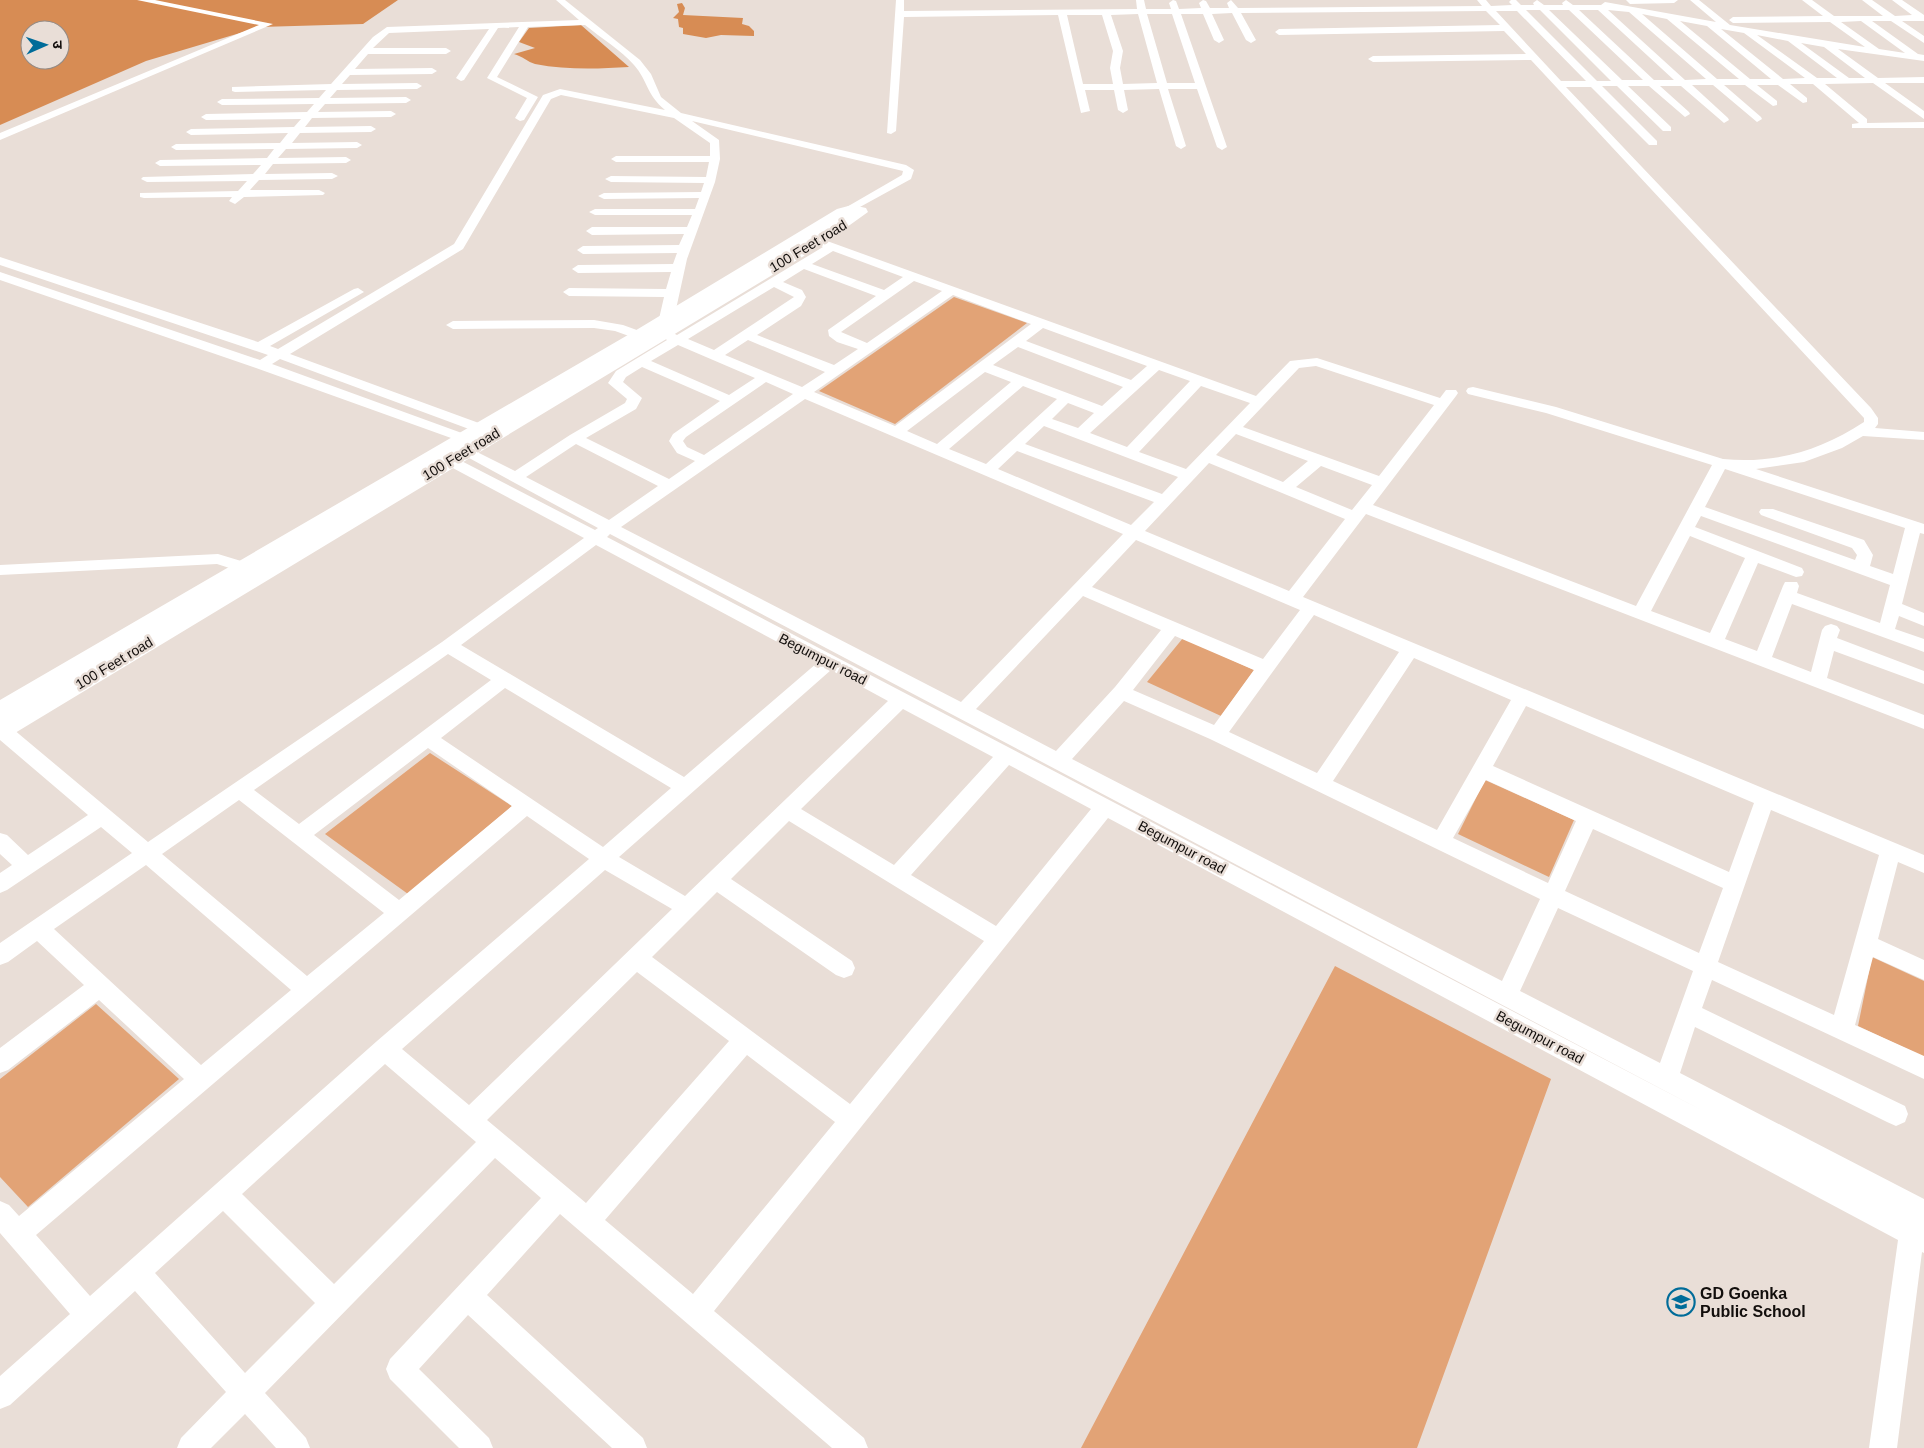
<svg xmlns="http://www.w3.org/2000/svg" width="1924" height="1448" font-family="Arial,'Noto Sans Devanagari',sans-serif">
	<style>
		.green { fill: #e2a376 }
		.water { fill: #d78c54; fill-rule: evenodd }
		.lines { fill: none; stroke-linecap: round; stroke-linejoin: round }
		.street { fill: #fff; fill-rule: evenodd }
		.secondary { fill: #fff; fill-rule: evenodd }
		.labels { text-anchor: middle; stroke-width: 5; stroke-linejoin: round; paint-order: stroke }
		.street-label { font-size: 14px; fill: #120e0c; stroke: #e9ded7 }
		.near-poi-label { font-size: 16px; font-weight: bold; fill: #120e0c; stroke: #e9ded7; text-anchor: start }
	</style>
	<rect width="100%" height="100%" fill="#e9ded7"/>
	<path class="green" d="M 954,297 L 1027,323 L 895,424 L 819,391 Z
		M 1183,638 L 1254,670 L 1221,716 L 1147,682 Z
		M 430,753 L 512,806 L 408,894 L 325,834 Z
		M 1485,780 L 1574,820 L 1549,877 L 1458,834 Z
		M 1872,957 L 1924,981 L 1924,1057 L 1858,1026 Z
		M 1335,966 L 1551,1079 L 1417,1448 L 1081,1448 Z
		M 96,1004 L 179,1079 L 28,1207 L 0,1177 L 0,1079 Z"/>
	<path class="water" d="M 0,0 L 398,0 L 363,24 L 260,27 L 146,61 L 0,125 ZM 30,30 L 60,30 L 60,60 L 30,60 Z
		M 682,3 L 685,8 L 683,15 L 743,18 L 742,24 L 749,26 L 754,31 L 754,36 L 721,35 L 706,38 L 683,34 L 683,28 L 679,27 L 678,19 L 673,18 L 679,12 L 677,4 Z
		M 581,25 L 629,67 C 597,69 566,70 535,64 C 528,62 522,56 514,54 L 535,48 L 519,42 L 529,28 Z"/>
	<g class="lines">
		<path class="street" d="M 137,0 L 155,0 L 273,24 L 0,140 L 0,133 L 259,25 Z
			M 556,0 L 565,0 L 640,60 L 651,74 L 661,97 L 681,113 L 906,165 L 914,170 L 911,179 L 849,213 L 843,210 L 845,208 L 902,175 L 903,171 L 692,121 L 719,140 L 720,159 L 715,182 L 687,259 L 671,332 L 677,335 L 823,247 L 810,241 L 816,237 L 1256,396 L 1290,361 L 1317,358 L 1440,398 L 1446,390 L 1456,390 L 1458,393 L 1456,396 L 1373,505 L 1636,606 L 1712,465 L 1546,413 L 1468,394 L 1466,391 L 1468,388 L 1473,387 L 1556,407 L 1723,459 C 1775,464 1820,451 1864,422 L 1864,418 L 1531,60 L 1373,62 L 1368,59 L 1373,56 L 1526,54 L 1504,31 L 1279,35 L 1275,32 L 1279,29 L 1500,25 L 1486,11 L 1241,13 L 1256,40 L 1251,43 L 1246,40 L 1232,13 L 1212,14 L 1224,40 L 1219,43 L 1214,40 L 1203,14 L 1181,14 L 1227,147 L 1222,150 L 1217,147 L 1197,89 L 1168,89 L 1186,146 L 1181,149 L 1176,146 L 1159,89 L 1124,90 L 1128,110 L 1123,113 L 1118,110 L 1114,90 L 1085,90 L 1090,111 L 1081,113 L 1058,15 L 904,17 L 896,131 L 891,134 L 887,133 L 896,0 L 904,0 L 904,11 L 1137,9 L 1136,0 L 1144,0 L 1146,9 L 1171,9 L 1169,3 L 1173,0 L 1176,1 L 1179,9 L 1201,8 L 1199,3 L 1203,0 L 1206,1 L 1210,8 L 1229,8 L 1227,3 L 1231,0 L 1238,8 L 1482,6 L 1477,0 L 1486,0 L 1491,6 L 1512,5 L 1509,2 L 1511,0 L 1516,0 L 1521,5 L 1534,5 L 1533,3 L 1537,0 L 1544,5 L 1563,5 L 1562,3 L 1566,0 L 1573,5 L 1601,5 L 1605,2 L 1716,22 L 1690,0 L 1699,0 L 1730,25 L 1865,47 L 1830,22 L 1733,23 L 1729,20 L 1733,17 L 1823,16 L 1802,0 L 1812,0 L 1834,16 L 1883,16 L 1862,0 L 1872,0 L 1895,16 L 1912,15 L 1892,0 L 1902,0 L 1924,15 L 1924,21 L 1902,21 L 1924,36 L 1924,43 L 1891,21 L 1872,21 L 1918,54 L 1924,55 L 1924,61 L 1838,49 L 1878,78 L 1924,77 L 1924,83 L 1885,83 L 1924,111 L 1924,119 L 1873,83 L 1825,84 L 1867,119 L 1867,123 L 1924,122 L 1924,128 L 1852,128 L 1852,124 L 1859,123 L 1813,84 L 1790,84 L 1807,98 L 1807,102 L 1803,103 L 1778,85 L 1757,85 L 1777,101 L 1777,105 L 1773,106 L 1745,85 L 1724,85 L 1761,117 L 1762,119 L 1757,122 L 1713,85 L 1692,85 L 1728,118 L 1729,120 L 1724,123 L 1681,86 L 1660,86 L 1689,112 L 1690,114 L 1685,117 L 1649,86 L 1628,86 L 1671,127 L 1671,131 L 1663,131 L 1617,86 L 1602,86 L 1657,141 L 1657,145 L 1649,145 L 1591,87 L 1566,87 L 1871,408 L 1878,418 L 1878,424 L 1875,428 L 1924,432 L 1924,440 L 1863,436 L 1842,448 L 1804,462 L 1756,469 L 1924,524 L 1924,534 L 1920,533 L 1902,604 L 1924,613 L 1924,626 L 1899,616 L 1895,629 L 1924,639 L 1924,652 L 1792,604 L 1772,657 L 1811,672 L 1822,630 L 1825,626 L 1831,624 L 1837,626 L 1840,630 L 1837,638 L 1924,671 L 1924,684 L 1834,651 L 1827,678 L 1924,715 L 1924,729 L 1366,514 L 1303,597 L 1924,855 L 1924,873 L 1898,862 L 1878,939 L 1924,960 L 1924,980 L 1873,957 L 1855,1025 L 1924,1056 L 1924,1079 L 1712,980 L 1702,1008 L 1905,1106 L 1908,1114 L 1905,1122 L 1896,1126 L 1887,1122 L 1695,1027 L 1680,1073 L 1924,1199 L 1924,1253 L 1922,1252 L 1897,1448 L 1869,1448 L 1898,1240 L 1108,818 L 714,1311 L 864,1438 L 868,1448 L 832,1448 L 560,1214 L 487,1295 L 643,1438 L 647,1448 L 612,1448 L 468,1315 L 419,1369 L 489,1438 L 493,1448 L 459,1448 L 390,1379 L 386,1369 L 390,1359 L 541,1198 L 495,1158 L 265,1393 L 306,1438 L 310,1448 L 276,1448 L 245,1414 L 211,1448 L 177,1448 L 181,1438 L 226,1392 L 135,1291 L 10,1405 L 0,1409 L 0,1376 L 70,1314 L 0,1233 L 0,1201 L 9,1205 L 19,1216 L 184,1079 L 99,1000 L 8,1070 L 0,1073 L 0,1048 L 84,985 L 37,941 L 8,962 L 0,965 L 0,943 L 132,853 L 101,827 L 7,890 L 0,893 L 0,873 L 12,865 L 0,854 L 0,833 L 7,835 L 28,855 L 88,815 L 0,740 L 0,722 L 7,724 L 148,842 L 442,642 L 584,538 L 434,458 L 432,455 L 434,452 L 444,452 L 595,530 L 598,528 L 447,446 L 454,442 L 459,443 L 515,471 L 570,435 L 625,403 L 627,399 L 608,383 L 616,371 L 667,340 L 656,332 L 664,297 L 569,296 L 563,292 L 569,288 L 666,289 L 671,272 L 578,273 L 572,269 L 578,265 L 673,264 L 677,253 L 583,254 L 577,250 L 583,246 L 679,245 L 684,234 L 592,235 L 586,231 L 592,227 L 687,227 L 692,215 L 595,215 L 589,212 L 595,209 L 695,209 L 699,198 L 604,199 L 598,196 L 604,193 L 701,192 L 704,183 L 611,182 L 605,179 L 611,176 L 706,177 L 709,162 L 616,162 L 611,159 L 616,156 L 710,156 L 710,143 L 674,118 L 561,95 L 551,99 L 463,249 L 290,354 L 487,426 L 489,429 L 487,432 L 477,432 L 280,359 L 272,364 L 470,436 L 472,439 L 465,443 L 256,368 L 0,280 L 0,272 L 260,360 L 268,355 L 0,265 L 0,257 L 258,342 L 354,289 L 358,288 L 364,292 L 270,346 L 278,349 L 454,244 L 543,95 L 560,89 L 665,110 C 646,94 648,81 634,65 C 621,50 601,38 585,25 L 528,27 L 497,77 L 538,97 L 524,120 L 520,121 L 515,118 L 527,98 L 487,78 L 519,27 L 498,28 L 464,80 L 461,81 L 456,78 L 489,29 L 389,33 L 373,48 L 446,48 L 451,51 L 446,54 L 368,54 L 355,69 L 432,68 L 437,71 L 432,74 L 350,75 L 342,84 L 417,83 L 422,86 L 417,89 L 337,90 L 330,98 L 406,97 L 411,100 L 406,103 L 325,104 L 318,112 L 391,111 L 396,114 L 391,117 L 312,118 L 305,127 L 371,126 L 376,129 L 371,132 L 300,133 L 292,143 L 357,142 L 362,145 L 357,148 L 286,149 L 278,158 L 346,157 L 351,160 L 346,163 L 273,164 L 265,174 L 332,173 L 338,176 L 332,179 L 259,180 L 250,190 L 319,190 L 325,193 L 323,195 L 244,197 L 235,204 L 229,201 L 232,197 L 144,198 L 140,197 L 140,193 L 238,191 L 247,181 L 147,182 L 141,179 L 143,177 L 253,174 L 261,165 L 160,166 L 155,163 L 160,160 L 267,158 L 274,149 L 176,150 L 171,147 L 176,144 L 280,143 L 288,133 L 191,135 L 186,132 L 191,129 L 294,127 L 301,119 L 206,120 L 201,117 L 206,114 L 307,112 L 314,104 L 222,105 L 217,102 L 222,99 L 319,98 L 326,90 L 235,92 L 232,91 L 232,87 L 331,84 L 373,37 L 387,27 L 579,20 ZM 1526,10 L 1540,10 L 1611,81 L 1597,81 ZM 1549,10 L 1569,10 L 1643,80 L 1622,80 ZM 1579,10 L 1598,10 L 1674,80 L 1654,80 ZM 1608,10 L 1629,12 L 1706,79 L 1685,80 ZM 1496,11 L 1517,11 L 1586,81 L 1561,81 ZM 1138,14 L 1157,83 L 1123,84 L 1120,68 L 1123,51 L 1111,15 ZM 1147,14 L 1172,14 L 1195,83 L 1167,83 ZM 1642,14 L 1667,19 L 1739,79 L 1717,79 ZM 1067,15 L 1102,15 L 1113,51 L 1110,68 L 1113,84 L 1083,84 ZM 1680,21 L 1707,26 L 1771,79 L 1750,79 ZM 1861,21 L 1905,53 L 1879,49 L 1841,22 ZM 1721,29 L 1744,33 L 1805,78 L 1783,79 ZM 1757,35 L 1788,41 L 1837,78 L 1817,78 ZM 1801,43 L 1824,47 L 1865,78 L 1849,78 ZM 833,251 L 903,277 L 884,290 L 812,264 ZM 804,269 L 876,296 L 828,330 L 829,336 L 837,342 L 858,349 L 834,365 L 757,335 L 801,306 L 806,297 L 802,290 L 783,282 ZM 914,281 L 942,291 L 867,343 L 841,332 ZM 774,287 L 794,297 L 714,350 L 688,339 ZM 953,295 L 1031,324 L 895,426 L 814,392 ZM 1043,328 L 1147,366 L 1131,380 L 1026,341 ZM 748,340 L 825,372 L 802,387 L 725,355 ZM 678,345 L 755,378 L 729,395 L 651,361 ZM 1018,347 L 1123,387 L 1102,406 L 993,365 ZM 1316,366 L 1434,405 L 1379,476 L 1243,427 L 1299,368 ZM 642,367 L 720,401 L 673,434 L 669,441 L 677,453 L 695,461 L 669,479 L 586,438 L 636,409 L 642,398 L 623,382 L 626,377 ZM 1159,370 L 1190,381 L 1127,447 L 1090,433 ZM 985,372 L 1011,382 L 937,444 L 907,431 ZM 766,382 L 793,394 L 704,455 L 687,447 L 683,441 L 686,437 ZM 1023,386 L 1057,399 L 986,464 L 949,449 ZM 1201,386 L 1250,403 L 1186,469 L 1139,452 ZM 805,399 L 1123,534 L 961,702 L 621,527 ZM 1068,403 L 1094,413 L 1078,428 L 1052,419 ZM 1044,426 L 1178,477 L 1162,494 L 1025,444 ZM 1236,434 L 1308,461 L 1283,482 L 1216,455 ZM 576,444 L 658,486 L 609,520 L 526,477 ZM 1017,451 L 1154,502 L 1131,525 L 998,469 ZM 1209,463 L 1345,519 L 1289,591 L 1145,531 ZM 1321,466 L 1372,485 L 1352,510 L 1296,487 ZM 1725,469 L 1905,528 L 1893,574 L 1870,566 L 1873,555 L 1864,540 L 1773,509 L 1761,509 L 1759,512 L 1761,515 L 1852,548 L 1857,555 L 1855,560 L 1705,507 ZM 1701,516 L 1890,585 L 1880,623 L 1797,593 L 1799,586 L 1797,582 L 1785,582 L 1783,586 L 1757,651 L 1725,639 L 1758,563 L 1796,577 L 1802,576 L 1804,572 L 1802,568 L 1695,527 ZM 610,534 L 1707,1113 L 607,537 ZM 1690,536 L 1745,558 L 1710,633 L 1651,611 ZM 1136,540 L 1300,610 L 1263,659 L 1092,587 ZM 596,545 L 817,663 L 684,777 L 461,645 ZM 1083,596 L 1161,630 L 1115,687 L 1056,751 L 976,709 ZM 1314,615 L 1399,652 L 1317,773 L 1229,732 ZM 1175,636 L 1254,670 L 1214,725 L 1133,690 ZM 448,654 L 491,680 L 299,824 L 254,790 ZM 1414,658 L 1511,700 L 1437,830 L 1333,781 ZM 831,670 L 888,701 L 685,896 L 619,857 ZM 505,688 L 671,788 L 603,847 L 441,738 ZM 1124,701 L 1210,739 L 1540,899 L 1502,981 L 1072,759 ZM 1526,706 L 1754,803 L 1729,872 L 1493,766 ZM 903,709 L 993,757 L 894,865 L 801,809 ZM 428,748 L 512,806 L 399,900 L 314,835 ZM 1009,765 L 1091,809 L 996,926 L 911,875 ZM 1486,780 L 1576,821 L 1548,883 L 1453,838 ZM 239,800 L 384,913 L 307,976 L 162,854 ZM 1771,810 L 1879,855 L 1834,1015 L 1718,962 ZM 527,816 L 589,859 L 377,1041 L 90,1296 L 36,1235 ZM 789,821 L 984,941 L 850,1104 L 652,957 L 717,892 L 836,975 L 844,978 L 852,975 L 855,968 L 852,961 L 731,879 ZM 1593,829 L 1723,888 L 1699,953 L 1565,891 ZM 146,865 L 291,990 L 201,1065 L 54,929 ZM 605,870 L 672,909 L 469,1105 L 402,1049 ZM 1558,908 L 1693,971 L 1660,1063 L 1520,991 ZM 637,972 L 729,1041 L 586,1203 L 487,1120 ZM 747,1055 L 835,1122 L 693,1294 L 605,1220 ZM 385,1064 L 476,1142 L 334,1284 L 242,1194 ZM 223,1211 L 315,1303 L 245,1373 L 155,1273 Z
			M 1626,0 L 1678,0 L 1674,3 L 1630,4 Z
			M 594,320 L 623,325 L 645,333 L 647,336 L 640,340 L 615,331 L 594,328 L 453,329 L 446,325 L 453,321 Z
			M 218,554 L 251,564 L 253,568 L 251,572 L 245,573 L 217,564 L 0,575 L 0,565 Z"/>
		<path class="secondary" d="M 852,205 L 866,208 L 868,212 L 822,245 L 10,736 L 0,739 L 0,700 L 633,332 L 837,209 Z"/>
	</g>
	<defs>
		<g id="school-ring" transform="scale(1.4375)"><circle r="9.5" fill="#e9ded7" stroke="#006c99" stroke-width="1.5"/><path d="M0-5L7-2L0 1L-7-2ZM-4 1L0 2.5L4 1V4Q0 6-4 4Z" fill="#006c99"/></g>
	</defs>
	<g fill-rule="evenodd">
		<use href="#school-ring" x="1681" y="1302"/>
	</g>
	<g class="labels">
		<g class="street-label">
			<text transform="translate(808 246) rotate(-31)" y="5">100 Feet road</text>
			<text transform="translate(461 454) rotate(-31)" y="5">100 Feet road</text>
			<text transform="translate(823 659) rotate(27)" y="5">Begumpur road</text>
			<text transform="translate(114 663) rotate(-31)" y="5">100 Feet road</text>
			<text transform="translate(1182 847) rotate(28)" y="5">Begumpur road</text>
			<text transform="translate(1540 1037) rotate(28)" y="5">Begumpur road</text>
		</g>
		<g class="near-poi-label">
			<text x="1700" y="1299">GD Goenka<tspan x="1700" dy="18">Public School</tspan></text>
		</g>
	</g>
	<g transform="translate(45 45) rotate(88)"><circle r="24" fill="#e9ded7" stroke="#938b86"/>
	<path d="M0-4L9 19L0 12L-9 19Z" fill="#006c99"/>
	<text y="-8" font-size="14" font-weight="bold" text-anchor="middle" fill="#120e0c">उ</text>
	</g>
</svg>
